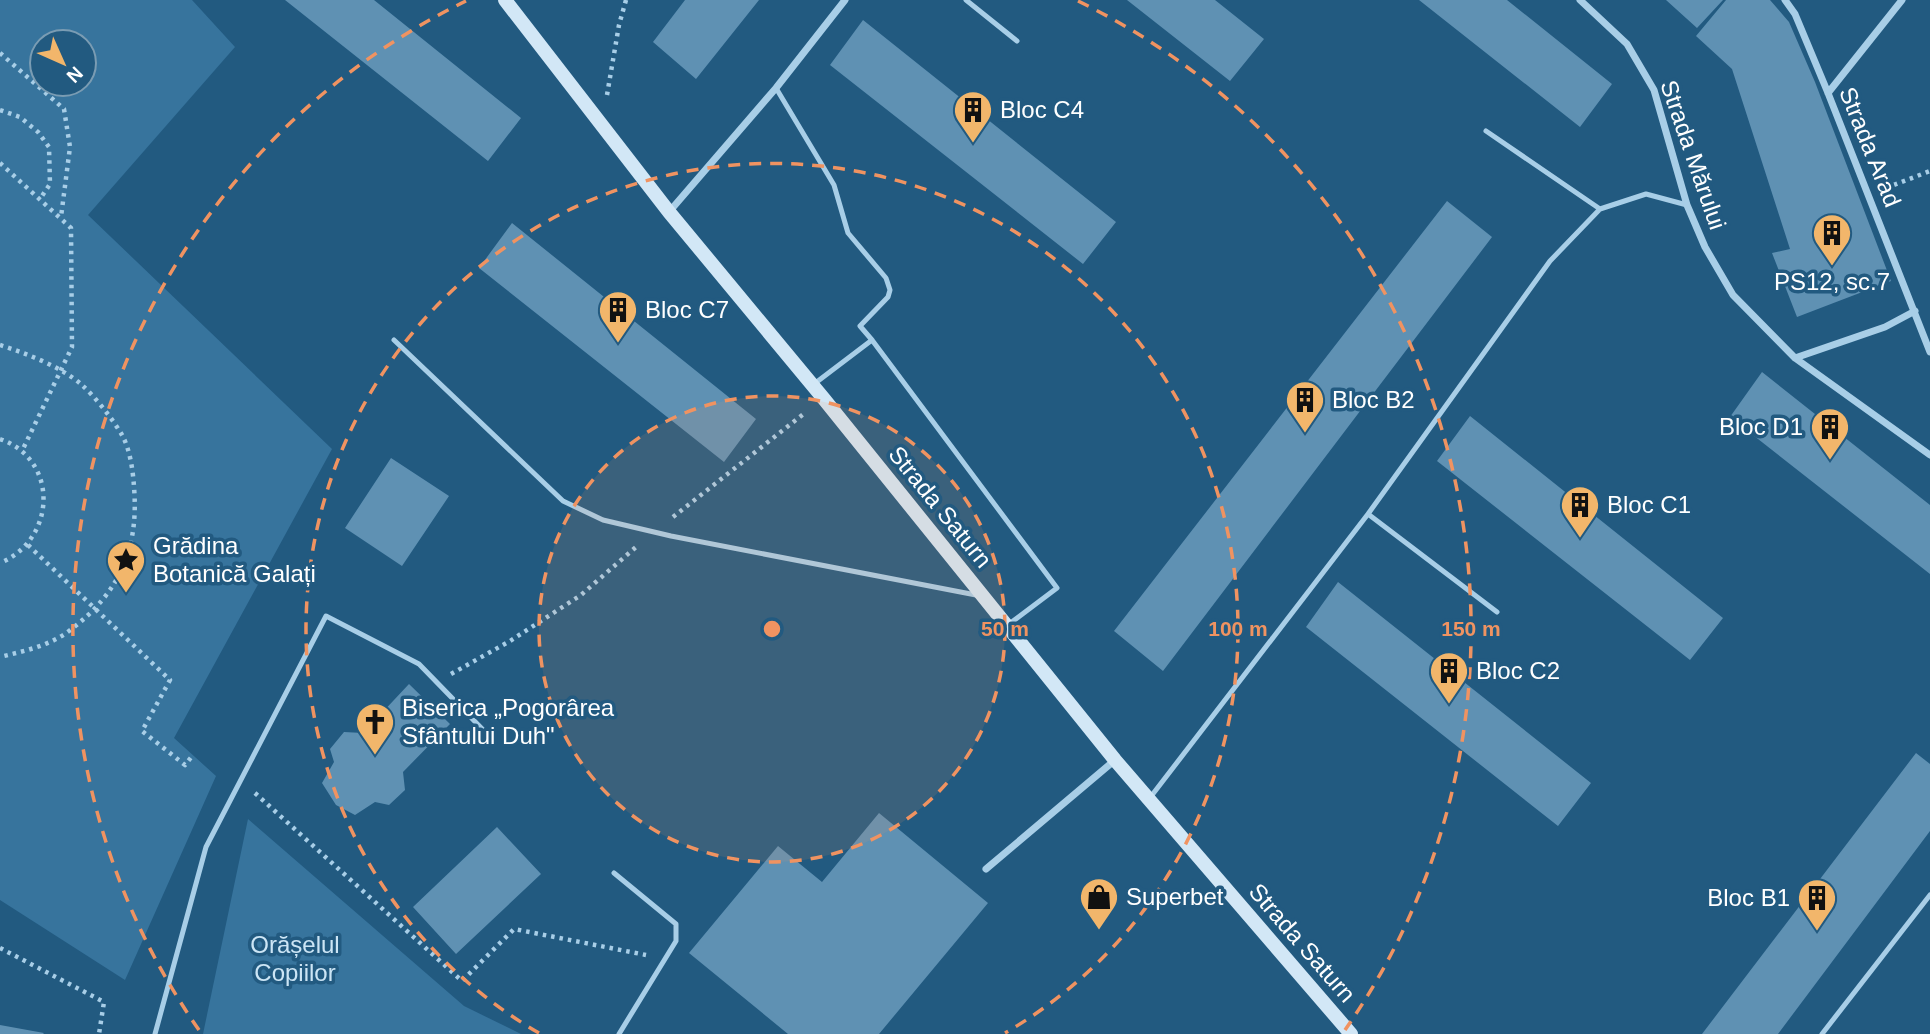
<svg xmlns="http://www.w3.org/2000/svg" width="1930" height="1034" font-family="Helvetica,sans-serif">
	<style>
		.green { fill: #37749d; fill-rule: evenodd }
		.building { fill: #5f91b3 }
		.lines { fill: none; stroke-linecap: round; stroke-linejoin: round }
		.path { stroke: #a8cee7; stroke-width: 4.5; stroke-dasharray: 3.5 5; stroke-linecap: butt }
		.lane { stroke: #a8cee7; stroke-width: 5 }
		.street { stroke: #a8cee7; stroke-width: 7 }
		.secondary { stroke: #d2e7f6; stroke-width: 14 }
		.ring { fill: none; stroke: #f09361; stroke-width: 3.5; stroke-dasharray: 12 9 }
		.labels { text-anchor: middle; stroke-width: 7; stroke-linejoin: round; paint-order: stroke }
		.poi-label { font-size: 24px; fill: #fff; stroke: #225a80; text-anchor: start }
		.street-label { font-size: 24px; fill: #fff; stroke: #225a80 }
		.park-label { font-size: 24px; fill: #cce5f5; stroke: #225a80 }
		.centre { fill: #f09361; stroke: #225a80; stroke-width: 3.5 }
		.ring-label { font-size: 21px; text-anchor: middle; font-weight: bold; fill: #f09361; stroke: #225a80; stroke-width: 7; stroke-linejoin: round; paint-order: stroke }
	</style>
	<rect width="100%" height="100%" fill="#225a80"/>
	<path class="green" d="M 0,0 L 192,0 L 235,47 L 88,215 L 332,449 L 174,738 L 216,776 L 125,980 L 0,900 ZM 42,42 L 84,42 L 84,84 L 42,84 Z
		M 248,819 L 464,1006 L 521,1034 L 203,1034 Z"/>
	<path class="building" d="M 285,0 L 374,0 L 521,118 L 488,161 Z
		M 685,0 L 759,0 L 696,79 L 653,42 Z
		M 1127,0 L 1215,0 L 1264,39 L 1230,81 Z
		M 1419,0 L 1507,0 L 1612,84 L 1580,127 Z
		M 1666,0 L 1723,0 L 1697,28 Z
		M 1726,0 L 1770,0 L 1789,22 L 1815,82 L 1891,281 L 1797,317 L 1772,253 L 1790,249 L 1732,69 L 1696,36 Z
		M 863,20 L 1116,222 L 1083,264 L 830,65 Z
		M 1447,201 L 1492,237 L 1163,671 L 1114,631 Z
		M 512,223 L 756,419 L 724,462 L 479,268 Z
		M 1762,372 L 1930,505 L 1930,574 L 1730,417 Z
		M 1470,416 L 1723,618 L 1690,660 L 1437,461 Z
		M 391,458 L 449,496 L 402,566 L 345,528 Z
		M 1338,582 L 1591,783 L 1558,826 L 1306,627 Z
		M 409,684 L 450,724 L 403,772 L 405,790 L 389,805 L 375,802 L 355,815 L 336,805 L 322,783 L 334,762 L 330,749 L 344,732 L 363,733 Z
		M 1916,753 L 1930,764 L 1930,831 L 1778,1034 L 1702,1034 Z
		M 879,813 L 988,903 L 879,1034 L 788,1034 L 689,953 L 778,846 L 822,882 Z
		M 497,827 L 541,874 L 456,954 L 413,907 Z
		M 0,1025 L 44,1033 L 43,1034 L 0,1034 Z"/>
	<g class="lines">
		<path class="path" d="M 0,53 L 64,109 L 70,147 L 61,217
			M 607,95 L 619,25 L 626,0
			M 0,110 L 20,117 L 38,132 L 49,147 L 50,184 L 40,199
			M 0,163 L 71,228 L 72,347 L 22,451
			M 1886,188 L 1930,171
			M 0,345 C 25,353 62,367 82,385 C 96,398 112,418 122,435 C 130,449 133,471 134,487 C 139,548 120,593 69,631 C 49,646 24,651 0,657
			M 0,439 C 60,460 56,540 0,563
			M 673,517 L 806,412
			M 28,545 L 170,680 L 142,731 L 185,765 L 193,755
			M 451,674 L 510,641 L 581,595 L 636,547
			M 255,793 L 462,981 L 514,929 L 646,955
			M 0,948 L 104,1002 L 99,1034"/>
		<path class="lane" d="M 966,0 L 1017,41
			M 776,88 L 834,185 L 848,233 L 886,278 L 890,290 L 888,297 L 860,326 L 872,340
			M 1486,131 L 1600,209
			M 394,340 L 563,501 L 603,520 L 671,536 L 976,595
			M 814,384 L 872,340 L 1057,588 L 1009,624
			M 1368,514 L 1497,612
			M 1149,799 L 1368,514 L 1550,261 L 1600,209 L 1646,194 L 1687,205
			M 614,873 L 676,924 L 676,941 L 619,1034
			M 155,1034 L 206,847 L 326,616 L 419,664 L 490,737
			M 1822,1034 L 1930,895"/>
		<path class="street" d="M 1580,0 L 1627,44 L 1654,90 L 1687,205 L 1705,247 L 1733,295 L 1795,358 L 1930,455
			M 1785,0 L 1795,14 L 1828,93 L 1930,352
			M 1828,93 L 1902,0
			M 669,212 L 776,88 L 845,0
			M 1795,358 L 1885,327 L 1915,311
			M 986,869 L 1115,760"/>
		<path class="secondary" d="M 505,0 L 669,212 L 824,399 L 1115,760 L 1351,1034"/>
	</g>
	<circle cx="772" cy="629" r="233" fill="#f09361" fill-opacity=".12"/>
	<g class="ring">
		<circle cx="772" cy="629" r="233"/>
		<path d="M539 1033A466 466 0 1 1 1005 1033"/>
		<path d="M199 1030A699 699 0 0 1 466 1M1078 1A699 699 0 0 1 1345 1030"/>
	</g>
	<defs>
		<g id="building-pin" transform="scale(2.0125)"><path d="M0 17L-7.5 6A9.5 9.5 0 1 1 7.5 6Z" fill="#f2b66b" stroke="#225a80"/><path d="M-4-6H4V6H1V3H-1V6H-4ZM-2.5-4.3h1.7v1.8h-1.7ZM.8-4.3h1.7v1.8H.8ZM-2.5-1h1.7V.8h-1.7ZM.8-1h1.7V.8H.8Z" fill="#111"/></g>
		<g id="sight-pin" transform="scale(2.0125)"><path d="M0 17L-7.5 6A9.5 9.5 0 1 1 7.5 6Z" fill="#f2b66b" stroke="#225a80"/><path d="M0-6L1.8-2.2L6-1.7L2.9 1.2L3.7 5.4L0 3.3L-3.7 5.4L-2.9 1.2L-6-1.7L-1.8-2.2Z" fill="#111"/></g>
		<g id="church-pin" transform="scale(2.0125)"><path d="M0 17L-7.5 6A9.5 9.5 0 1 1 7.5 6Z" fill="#f2b66b" stroke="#225a80"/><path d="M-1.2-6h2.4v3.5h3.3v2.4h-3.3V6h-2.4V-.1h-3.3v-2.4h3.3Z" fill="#111"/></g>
		<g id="shop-pin" transform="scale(2.0125)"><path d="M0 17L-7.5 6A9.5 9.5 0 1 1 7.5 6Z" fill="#f2b66b" stroke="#225a80"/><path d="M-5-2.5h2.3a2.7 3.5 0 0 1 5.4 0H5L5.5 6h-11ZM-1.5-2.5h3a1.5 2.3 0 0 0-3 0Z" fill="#111"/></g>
	</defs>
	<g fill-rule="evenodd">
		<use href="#building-pin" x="973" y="110"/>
		<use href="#building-pin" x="1832" y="233"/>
		<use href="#building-pin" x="618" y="310"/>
		<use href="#building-pin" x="1305" y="400"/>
		<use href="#building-pin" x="1830" y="427"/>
		<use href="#building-pin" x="1580" y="505"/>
		<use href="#sight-pin" x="126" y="560"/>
		<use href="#building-pin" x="1449" y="671"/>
		<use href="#church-pin" x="375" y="722"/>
		<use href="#shop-pin" x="1099" y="897"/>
		<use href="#building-pin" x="1817" y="898"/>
	</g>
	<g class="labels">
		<g class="poi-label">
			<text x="1000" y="118">Bloc C4</text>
			<text x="1832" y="290" text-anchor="middle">PS12, sc.7</text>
			<text x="645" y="318">Bloc C7</text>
			<text x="1332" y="408">Bloc B2</text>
			<text x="1803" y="435" text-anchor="end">Bloc D1</text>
			<text x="1607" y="513">Bloc C1</text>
			<text x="153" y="554">Grădina<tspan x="153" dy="28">Botanică Galați</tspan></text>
			<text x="1476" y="679">Bloc C2</text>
			<text x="402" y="716">Biserica „Pogorârea<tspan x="402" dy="28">Sfântului Duh"</tspan></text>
			<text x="1126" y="905">Superbet</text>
			<text x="1790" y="906" text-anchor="end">Bloc B1</text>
		</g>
		<g class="street-label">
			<text transform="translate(1870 147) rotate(68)" y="8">Strada Arad</text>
			<text transform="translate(1693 155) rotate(71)" y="8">Strada Mărului</text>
			<text transform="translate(940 507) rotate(51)" y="8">Strada Saturn</text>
			<text transform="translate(1302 943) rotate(49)" y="8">Strada Saturn</text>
		</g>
		<g class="park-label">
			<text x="295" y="953">Orășelul<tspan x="295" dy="28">Copiilor</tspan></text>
		</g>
	</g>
	<circle cx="772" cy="629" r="10" class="centre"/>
	<g class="ring-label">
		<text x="1005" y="636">50 m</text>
		<text x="1238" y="636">100 m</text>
		<text x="1471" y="636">150 m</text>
	</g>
	<g transform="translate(63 63) rotate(135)"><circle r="33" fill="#225a80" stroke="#7a9cb3" stroke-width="2"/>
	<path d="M0-5L12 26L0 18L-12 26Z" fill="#f2b66b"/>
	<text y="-10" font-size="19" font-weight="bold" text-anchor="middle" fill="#ffffff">N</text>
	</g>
</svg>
